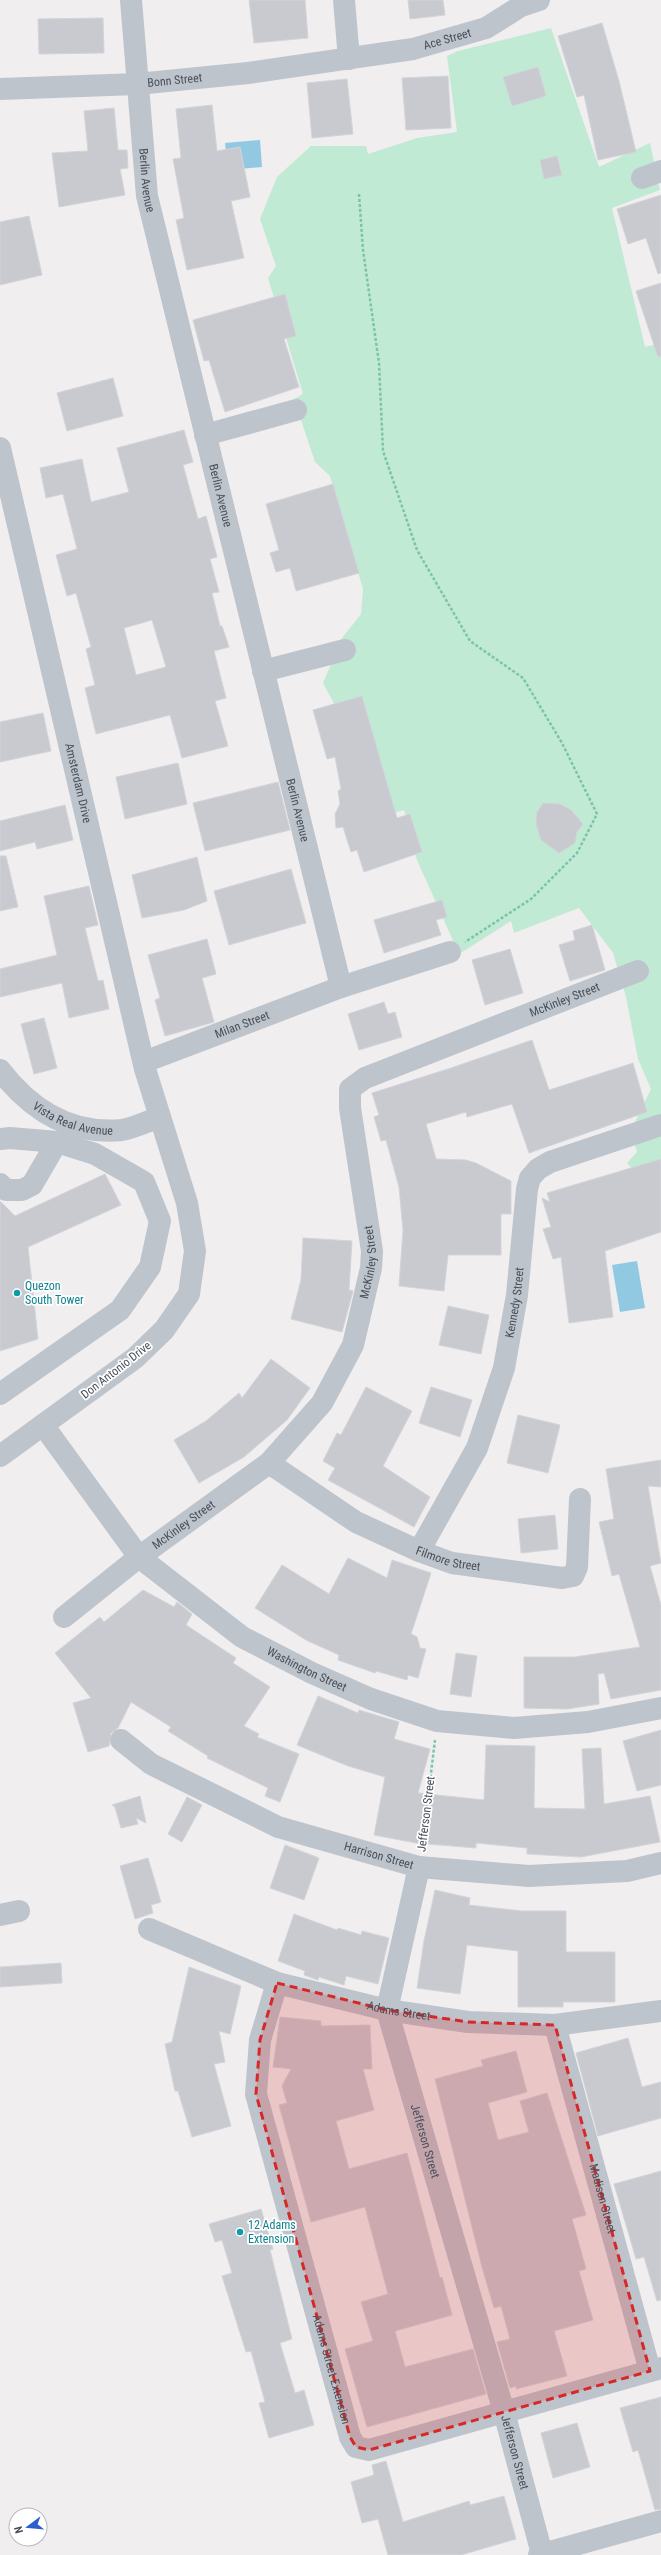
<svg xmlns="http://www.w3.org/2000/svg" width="661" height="2555" font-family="'Roboto Condensed',sans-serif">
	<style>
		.green { fill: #c1ead5 }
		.water { fill: #92c9e2 }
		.building { fill: #c9cad0; stroke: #d3d4d9; fill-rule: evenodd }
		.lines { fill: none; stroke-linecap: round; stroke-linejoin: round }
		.path { stroke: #7cc4a9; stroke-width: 2.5; stroke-dasharray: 3 2; stroke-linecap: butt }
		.minor { stroke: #bec4cc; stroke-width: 22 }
		.marked { fill: #d62828; fill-opacity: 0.2; stroke: #d62828; stroke-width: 3; stroke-dasharray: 8 5; stroke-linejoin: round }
		.culture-dot { fill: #0f9aa8; stroke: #fff; stroke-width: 1.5 }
		.labels { text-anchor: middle; stroke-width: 3.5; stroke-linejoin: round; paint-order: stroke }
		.street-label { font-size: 12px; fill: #484f59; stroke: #fff }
		.culture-label { font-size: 12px; fill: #0d838f; stroke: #fff; text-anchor: start }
	</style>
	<rect width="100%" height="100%" fill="#f0eeee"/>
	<path class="green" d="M 551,28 L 599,167 L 650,143 L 660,190 L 612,208 L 645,347 L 661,343 L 661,1191 L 648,1185 L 627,1163 L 637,1152 L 631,1130 L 651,1089 L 638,1059 L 626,997 L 613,953 L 579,908 L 514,933 L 511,921 L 459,954 L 417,860 L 404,810 L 382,816 L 359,750 L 323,683 L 342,638 L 361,614 L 363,589 L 330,476 L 315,462 L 294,399 L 303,394 L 268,278 L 276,266 L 260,219 L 277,177 L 311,146 L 366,146 L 368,154 L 417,138 L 457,132 L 447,56 L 458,51 Z"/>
	<path class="water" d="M 260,140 L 262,167 L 228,170 L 225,143 Z
		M 637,1261 L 645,1308 L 620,1312 L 612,1265 Z"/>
	<path class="building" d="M 249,0 L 305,0 L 308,38 L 254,43 Z
		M 408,0 L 443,0 L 445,15 L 410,19 Z
		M 103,18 L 104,53 L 39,54 L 38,19 Z
		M 602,23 L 619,81 L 636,152 L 598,160 L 584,95 L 577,97 L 558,36 Z
		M 538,67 L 546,96 L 512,106 L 503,77 Z
		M 448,76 L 451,128 L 406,130 L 402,78 Z
		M 347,79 L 353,134 L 312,138 L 307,83 Z
		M 212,105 L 217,151 L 240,147 L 250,197 L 231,201 L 244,258 L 187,270 L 176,220 L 184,218 L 173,159 L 181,158 L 176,109 Z
		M 114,108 L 118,150 L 127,150 L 128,168 L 120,169 L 125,195 L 59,207 L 52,153 L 88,151 L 84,111 Z
		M 557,156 L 562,175 L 544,179 L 540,160 Z
		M 661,195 L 661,273 L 658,274 L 646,238 L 628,244 L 617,209 Z
		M 29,216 L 42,275 L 0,285 L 0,222 Z
		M 661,283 L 661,356 L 658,357 L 636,291 Z
		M 285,294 L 296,336 L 284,339 L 299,387 L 225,412 L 209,360 L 204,361 L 193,320 Z
		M 113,378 L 123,416 L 67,431 L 57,393 Z
		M 184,430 L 193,462 L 183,465 L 198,519 L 206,516 L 217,557 L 210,559 L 219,592 L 212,593 L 220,626 L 222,626 L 229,647 L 214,651 L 226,698 L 215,701 L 228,746 L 182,758 L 170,715 L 96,734 L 85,688 L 95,685 L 86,649 L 91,647 L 76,593 L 67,596 L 56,555 L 77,549 L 63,494 L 46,498 L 40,468 L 82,459 L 91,502 L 129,492 L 117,448 ZM 152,620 L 166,667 L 136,675 L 124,628 Z
		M 333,484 L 359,573 L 296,591 L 290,568 L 276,572 L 270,553 L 279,550 L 266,504 Z
		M 362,696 L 397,818 L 410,814 L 422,852 L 364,872 L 357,850 L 351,852 L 343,827 L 336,828 L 335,814 L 340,804 L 338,791 L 341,789 L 335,757 L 327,759 L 313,710 Z
		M 43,713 L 51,751 L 0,762 L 0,722 Z
		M 178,763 L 187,804 L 125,819 L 116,777 Z
		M 278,782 L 290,830 L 205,851 L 193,803 Z
		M 543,803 L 560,804 L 571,810 L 583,824 L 577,832 L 575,843 L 559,853 L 541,840 L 536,824 L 537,812 Z
		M 65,805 L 73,840 L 37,849 L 35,842 L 0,851 L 0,821 Z
		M 0,856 L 6,856 L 18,907 L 0,911 Z
		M 197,857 L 207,901 L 184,910 L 142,918 L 132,875 Z
		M 291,869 L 306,923 L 229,945 L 214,891 Z
		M 89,886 L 98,925 L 85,928 L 98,981 L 103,980 L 109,1009 L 69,1018 L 62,983 L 0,997 L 0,969 L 57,955 L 44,896 Z
		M 442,900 L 447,917 L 436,920 L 441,935 L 384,953 L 374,920 Z
		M 592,925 L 605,970 L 570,981 L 559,945 L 575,940 L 573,931 Z
		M 207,939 L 216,974 L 202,978 L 214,1022 L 165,1036 L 155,1000 L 160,998 L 148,955 Z
		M 510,949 L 523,993 L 485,1005 L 472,960 Z
		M 384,1002 L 388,1014 L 395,1012 L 402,1037 L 359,1050 L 348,1014 Z
		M 44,1018 L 57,1068 L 34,1074 L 21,1024 Z
		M 532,1040 L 549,1090 L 633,1063 L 647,1112 L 529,1153 L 512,1104 L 467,1117 L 466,1112 L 426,1124 L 436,1159 L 466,1160 L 476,1163 L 511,1181 L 511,1214 L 501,1214 L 501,1255 L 448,1255 L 444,1291 L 399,1286 L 403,1230 L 399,1187 L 386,1140 L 381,1141 L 374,1117 L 379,1115 L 372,1093 L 451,1068 Z
		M 661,1159 L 661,1232 L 605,1251 L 613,1317 L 569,1323 L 561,1257 L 553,1259 L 543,1229 L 551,1227 L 542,1198 L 550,1202 L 547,1193 Z
		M 105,1174 L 121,1205 L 28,1247 L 38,1339 L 0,1351 L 0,1201 L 15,1216 Z
		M 303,1238 L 352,1241 L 349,1290 L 353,1291 L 342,1332 L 291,1319 L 301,1280 Z
		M 448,1306 L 489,1315 L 481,1354 L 439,1345 Z
		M 271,1359 L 310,1388 L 287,1420 L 244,1457 L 199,1483 L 174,1440 L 206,1421 L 239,1393 L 242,1398 Z
		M 366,1387 L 412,1411 L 383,1466 L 430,1497 L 414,1527 L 328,1480 L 335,1468 L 323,1461 L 337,1433 L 341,1435 Z
		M 431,1387 L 472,1400 L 460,1437 L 419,1423 Z
		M 518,1415 L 560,1425 L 548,1473 L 507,1463 Z
		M 661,1460 L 661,1487 L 648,1486 L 661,1563 L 650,1566 L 661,1605 L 661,1690 L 611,1699 L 604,1673 L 598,1674 L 599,1704 L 567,1709 L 524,1708 L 524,1657 L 575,1657 L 640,1647 L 619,1574 L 612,1576 L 599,1522 L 614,1519 L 606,1469 Z
		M 555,1515 L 558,1549 L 521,1553 L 518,1519 Z
		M 348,1558 L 387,1578 L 392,1560 L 431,1573 L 411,1634 L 417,1637 L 420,1648 L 426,1649 L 418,1678 L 408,1675 L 407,1680 L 376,1671 L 375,1673 L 338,1660 L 339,1655 L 306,1640 L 255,1608 L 282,1565 L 329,1594 Z
		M 143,1590 L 174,1607 L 177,1602 L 192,1614 L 186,1625 L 236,1658 L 233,1663 L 270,1687 L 244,1726 L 259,1734 L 257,1737 L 299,1754 L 280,1802 L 265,1796 L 268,1788 L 207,1758 L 208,1756 L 168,1731 L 171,1727 L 131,1702 L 118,1728 L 111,1733 L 109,1746 L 88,1752 L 73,1703 L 91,1698 L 55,1653 L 100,1617 L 104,1622 Z
		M 456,1653 L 477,1656 L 471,1697 L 450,1694 Z
		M 318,1696 L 358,1713 L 359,1710 L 399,1722 L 394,1739 L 430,1749 L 418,1793 L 484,1800 L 486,1745 L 535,1746 L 534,1808 L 585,1809 L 582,1749 L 601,1748 L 604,1804 L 650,1796 L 660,1842 L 581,1857 L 527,1854 L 527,1848 L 476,1843 L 476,1848 L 416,1843 L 374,1835 L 385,1777 L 348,1766 L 297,1745 Z
		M 661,1730 L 661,1785 L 637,1791 L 623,1741 Z
		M 140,1796 L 146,1823 L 136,1818 L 138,1824 L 121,1828 L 115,1807 L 112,1805 Z
		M 187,1797 L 202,1805 L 182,1842 L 168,1834 Z
		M 285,1845 L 319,1858 L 304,1900 L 270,1888 Z
		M 148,1858 L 161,1902 L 151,1905 L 153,1913 L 135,1919 L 120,1866 Z
		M 435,1890 L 470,1898 L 469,1905 L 522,1911 L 566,1911 L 566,1952 L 615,1952 L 615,2002 L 563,2002 L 563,2007 L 518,2007 L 518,1951 L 467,1945 L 460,1994 L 417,1988 L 424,1941 Z
		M 294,1914 L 337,1930 L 338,1928 L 361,1935 L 362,1931 L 389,1938 L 378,1984 L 346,1976 L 344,1985 L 319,1977 L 318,1980 L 304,1975 L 305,1971 L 278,1961 Z
		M 61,1963 L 62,1983 L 0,1987 L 0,1967 Z
		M 189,1967 L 241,1986 L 230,2034 L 219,2031 L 225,2062 L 214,2064 L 231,2126 L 192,2137 L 178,2091 L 175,2091 L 165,2044 L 172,2042 Z
		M 280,2017 L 321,2021 L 321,2026 L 370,2025 L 372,2069 L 363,2069 L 374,2110 L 336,2121 L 349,2169 L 407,2153 L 440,2278 L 442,2277 L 452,2315 L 395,2331 L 405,2367 L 473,2349 L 486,2394 L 367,2427 L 345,2349 L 373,2341 L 361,2302 L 388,2294 L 365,2207 L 311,2222 L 279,2105 L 287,2103 L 282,2086 L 291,2069 L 273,2067 Z
		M 628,2038 L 642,2087 L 661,2082 L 661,2118 L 598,2136 L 576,2053 Z
		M 516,2051 L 527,2092 L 488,2103 L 498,2140 L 529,2132 L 520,2101 L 547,2093 L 586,2215 L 572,2219 L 586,2269 L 579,2271 L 593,2320 L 554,2331 L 567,2376 L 516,2389 L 516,2386 L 510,2388 L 497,2342 L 510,2339 L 501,2306 L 494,2308 L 482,2267 L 435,2079 L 483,2066 L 481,2060 Z
		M 661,2171 L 661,2300 L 657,2301 L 644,2257 L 636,2259 L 614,2184 Z
		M 261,2209 L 273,2249 L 270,2250 L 292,2339 L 280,2343 L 295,2393 L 304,2390 L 314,2425 L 269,2438 L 259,2403 L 265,2402 L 251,2351 L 246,2352 L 222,2276 L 232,2273 L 222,2240 L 215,2242 L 209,2224 Z
		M 661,2397 L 661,2509 L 655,2510 L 638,2450 L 633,2452 L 620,2408 Z
		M 577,2423 L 590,2467 L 553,2478 L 541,2433 Z
		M 386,2461 L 403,2522 L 469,2501 L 470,2505 L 504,2496 L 516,2539 L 461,2555 L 388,2555 L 378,2519 L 362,2523 L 351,2482 L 374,2475 L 372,2465 Z"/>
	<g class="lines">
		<path class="path" d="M 359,194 L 363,250 L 379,363 L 383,451 L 417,550 L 470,641 L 523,678 L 562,743 L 597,814 L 577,853 L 531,899 L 465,942
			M 422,1847 L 435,1740"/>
		<g class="minor">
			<path id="s1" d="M 131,0 L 147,196 L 341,987"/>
			<path d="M 344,0 L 349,59"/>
			<path id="s2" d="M 0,89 L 137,84 L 248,73 L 413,49 L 486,28 L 521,6 L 539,0"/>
			<path d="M 642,178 L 661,171"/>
			<path d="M 205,435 L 296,410"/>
			<path id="s3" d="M 0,448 L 145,1069 L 187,1203 L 195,1251 L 189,1294 L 164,1330 L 135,1358 L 0,1456"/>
			<path d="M 263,671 L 345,650"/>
			<path id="s4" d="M 144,1062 L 341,987 L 450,952"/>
			<path id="s5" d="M 0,1070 C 30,1109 70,1135 122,1130 C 134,1128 148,1121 160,1117"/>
			<path d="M 0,1139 L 10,1138 L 57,1142 L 95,1154 L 144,1182 L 160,1221 L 150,1267 L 120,1310 L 0,1394"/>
			<path d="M 0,1184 L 6,1190 L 22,1190 L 32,1185 L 57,1142"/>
			<path id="s6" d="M 43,1425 L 139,1557 L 242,1637 L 312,1673 L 371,1699 L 437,1721 L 514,1728 L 588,1722 L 661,1708"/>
			<path id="s7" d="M 269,1463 L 356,1522 L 419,1551 L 452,1563 L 562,1578 L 573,1576 L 577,1567 L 580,1499"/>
			<path id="s8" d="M 419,1551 L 477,1448 L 504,1368 L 517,1295 L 527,1189 L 530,1178 L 538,1169 L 550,1162 L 661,1125"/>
			<path id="s9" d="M 64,1617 L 139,1557 L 269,1463 L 322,1403 L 353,1345 L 371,1268 L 372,1251 L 350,1108 L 350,1089 L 365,1078 L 638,971"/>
			<path id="s10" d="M 121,1740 L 151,1764 L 278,1827 L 419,1867 L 529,1876 L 627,1871 L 661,1863"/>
			<path id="s11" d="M 419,1867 L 387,2010 L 504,2412 L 542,2554"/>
			<path d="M 0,1915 L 19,1911"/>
			<path id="s12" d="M 149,1929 L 277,1983 L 387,2010 L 468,2022 L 555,2025 L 661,2011"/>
			<path id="s13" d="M 277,1983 L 260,2040 L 256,2094 L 350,2437 L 356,2447 L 369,2450 L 661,2368"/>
			<path id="s14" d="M 555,2025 L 650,2371"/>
			<path d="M 539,2555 L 661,2521"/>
		</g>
	</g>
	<path class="marked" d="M 277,1983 L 387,2010 L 468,2022 L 555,2025 L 650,2371 L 369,2450 L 356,2447 L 350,2437 L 256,2094 L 260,2040 Z"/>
	<g class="culture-dot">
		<circle cx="17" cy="1293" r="4"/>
		<circle cx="240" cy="2232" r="4"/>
	</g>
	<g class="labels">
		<g class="street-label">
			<text dy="4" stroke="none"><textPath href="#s2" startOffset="451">Ace Street</textPath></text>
			<text dy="4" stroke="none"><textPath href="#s2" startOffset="175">Bonn Street</textPath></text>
			<text dy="4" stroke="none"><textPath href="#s1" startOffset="181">Berlin Avenue</textPath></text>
			<text dy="4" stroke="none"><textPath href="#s1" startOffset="505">Berlin Avenue</textPath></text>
			<text dy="4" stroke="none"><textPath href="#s3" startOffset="344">Amsterdam Drive</textPath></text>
			<text dy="4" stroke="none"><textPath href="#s1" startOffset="829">Berlin Avenue</textPath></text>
			<text dy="4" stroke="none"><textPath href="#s9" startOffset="895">McKinley Street</textPath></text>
			<text dy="4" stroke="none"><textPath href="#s4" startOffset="105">Milan Street</textPath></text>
			<text dy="4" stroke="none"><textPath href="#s5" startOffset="91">Vista Real Avenue</textPath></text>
			<text dy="4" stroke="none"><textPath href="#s9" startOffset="487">McKinley Street</textPath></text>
			<text dy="4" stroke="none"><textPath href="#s8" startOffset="269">Kennedy Street</textPath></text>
			<text transform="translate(116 1370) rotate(-38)" y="4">Don Antonio Drive</text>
			<text dy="4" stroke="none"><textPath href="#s9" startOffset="151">McKinley Street</textPath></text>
			<text dy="4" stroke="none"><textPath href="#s7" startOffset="205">Filmore Street</textPath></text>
			<text dy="4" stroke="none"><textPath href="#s6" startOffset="366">Washington Street</textPath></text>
			<text transform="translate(426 1814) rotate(-83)" y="4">Jefferson Street</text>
			<text dy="4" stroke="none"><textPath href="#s10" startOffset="285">Harrison Street</textPath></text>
			<text dy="4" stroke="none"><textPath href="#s12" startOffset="264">Adams Street</textPath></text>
			<text dy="4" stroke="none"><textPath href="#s11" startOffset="283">Jefferson Street</textPath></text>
			<text dy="4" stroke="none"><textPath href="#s14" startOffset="180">Madison Street</textPath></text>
			<text dy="4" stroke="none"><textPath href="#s13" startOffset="399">Adams Street Extension</textPath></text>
			<text dy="4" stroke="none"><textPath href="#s11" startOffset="607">Jefferson Street</textPath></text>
		</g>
		<g class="culture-label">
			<text x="25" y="1290">Quezon<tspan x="25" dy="14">South Tower</tspan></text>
			<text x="248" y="2229">12 Adams<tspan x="248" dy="14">Extension</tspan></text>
		</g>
	</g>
	<g transform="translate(28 2527) rotate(254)"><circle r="19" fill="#ffffff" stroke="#b6b9bd"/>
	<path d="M0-3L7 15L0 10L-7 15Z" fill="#2c60cd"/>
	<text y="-6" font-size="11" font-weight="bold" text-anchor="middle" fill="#484f59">N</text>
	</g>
</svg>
